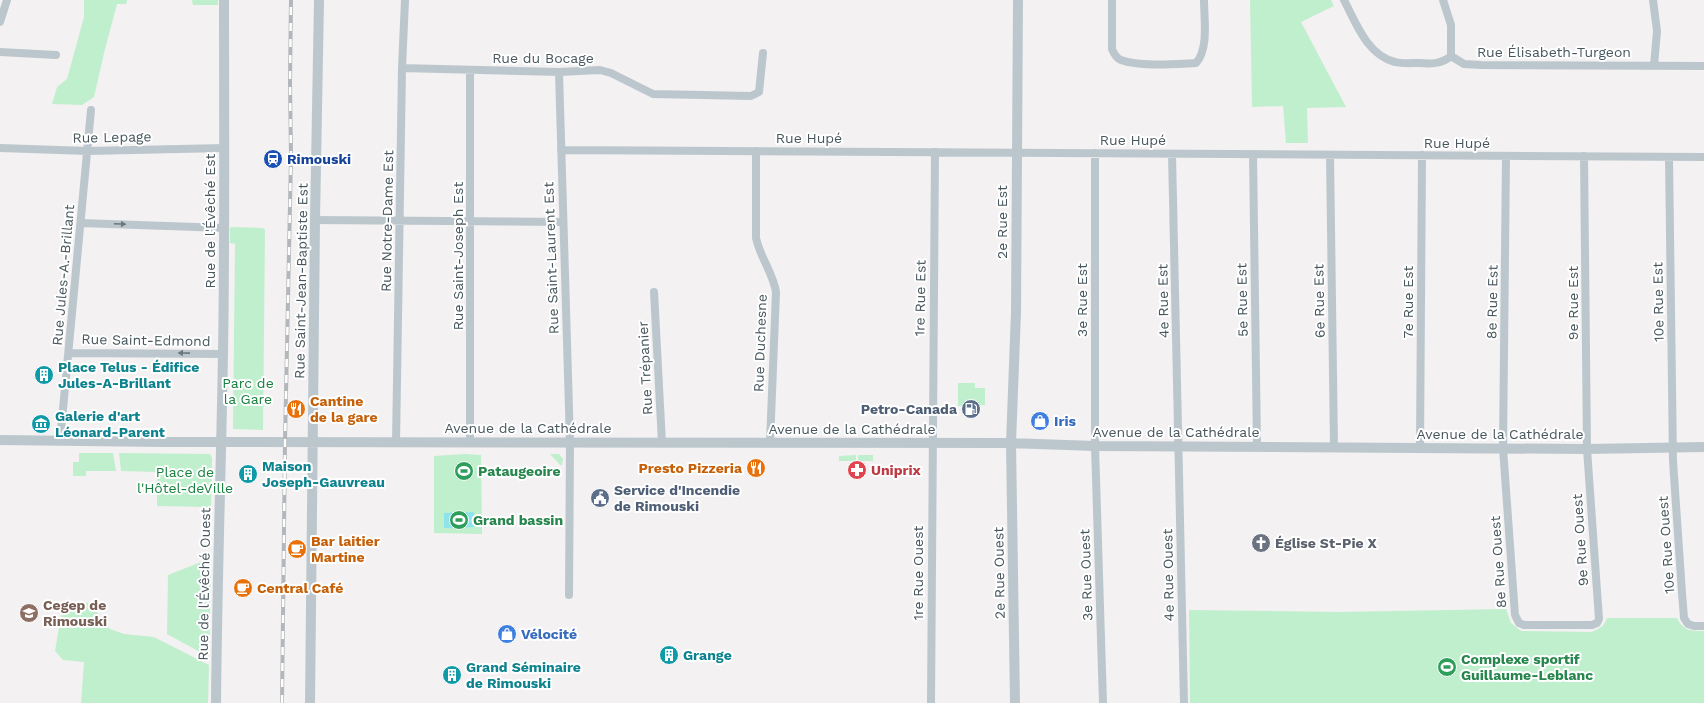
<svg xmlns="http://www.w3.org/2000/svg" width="1704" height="703" font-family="'Work Sans',sans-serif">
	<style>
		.green { fill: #c0efcd }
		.water { fill: #8ee4ec }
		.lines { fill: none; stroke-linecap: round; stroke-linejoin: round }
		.minor { stroke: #bcc7cd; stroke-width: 8 }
		.tertiary { stroke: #bcc7cd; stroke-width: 10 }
		.rail-casing { stroke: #b3b7bb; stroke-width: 4 }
		.rail { stroke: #fff; stroke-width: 2.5; stroke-dasharray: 8; stroke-linecap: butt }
		.oneway { fill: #6b797f }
		.labels { text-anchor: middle; stroke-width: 4; stroke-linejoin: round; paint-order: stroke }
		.street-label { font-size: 14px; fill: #48575e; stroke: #fff }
		.transit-label { font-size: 14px; font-weight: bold; fill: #164399; stroke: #fff; text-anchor: start }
		.culture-label { font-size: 14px; font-weight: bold; fill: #0d838f; stroke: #fff; text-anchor: start }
		.park-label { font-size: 14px; fill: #18813f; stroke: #fff }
		.food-label { font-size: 14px; font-weight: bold; fill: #c56008; stroke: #fff; text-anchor: start }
		.service-label { font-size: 14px; font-weight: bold; fill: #4e5e75; stroke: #fff; text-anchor: end }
		.shop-label { font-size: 14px; font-weight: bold; fill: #366cbe; stroke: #fff; text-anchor: start }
		.health-label { font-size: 14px; font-weight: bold; fill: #be3a42; stroke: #fff; text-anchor: start }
		.leisure-label { font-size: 14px; font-weight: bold; fill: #27864d; stroke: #fff; text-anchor: start }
		.worship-label { font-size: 14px; font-weight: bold; fill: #5b616d; stroke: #fff; text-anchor: start }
		.education-label { font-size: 14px; font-weight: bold; fill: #785e54; stroke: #fff; text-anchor: start }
	</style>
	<rect width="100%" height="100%" fill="#f3f1f1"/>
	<path class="green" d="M 84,0 L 127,0 L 126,4 L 117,4 L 105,49 L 94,97 L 82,105 L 52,104 L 57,87 L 67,79 L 84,17 Z
		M 192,0 L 218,0 L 218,5 L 193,5 Z
		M 1250,0 L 1331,0 L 1334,6 L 1301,22 L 1346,107 L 1307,108 L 1308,143 L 1286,143 L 1283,106 L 1252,107 Z
		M 232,227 L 263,228 L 265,230 L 263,430 L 233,429 L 235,244 L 230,243 L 230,228 Z
		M 958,383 L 975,383 L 975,388 L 985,388 L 985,405 L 958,406 Z
		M 79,453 L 113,453 L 116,471 L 86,471 L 86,476 L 73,476 L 73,462 L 79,462 Z
		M 119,453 L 210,454 L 212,458 L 211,507 L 157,506 L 157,472 L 121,471 Z
		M 465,454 L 481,455 L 482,534 L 434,533 L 434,456 Z
		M 550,454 L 559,454 L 563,459 L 562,465 L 560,465 Z
		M 856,455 L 856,461 L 839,461 L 839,456 Z
		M 858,455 L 873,455 L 873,461 L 858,461 Z
		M 211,558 L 209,657 L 167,634 L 168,575 Z
		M 70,601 L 90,603 L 110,629 L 124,634 L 154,637 L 209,665 L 208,703 L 81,703 L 84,662 L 63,660 L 55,651 L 63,604 Z
		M 1506,609 L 1511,623 L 1521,631 L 1591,632 C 1600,629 1604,626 1607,618 L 1677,618 C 1683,631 1691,631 1704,631 L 1704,703 L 1190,703 L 1189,610 L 1338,612 Z"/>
	<path class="water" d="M 457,464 L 471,464 L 472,478 L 457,478 Z
		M 474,512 L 475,527 L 444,528 L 444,513 Z"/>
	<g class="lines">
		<path class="minor" d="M 1112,0 L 1112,49 C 1114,54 1116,58 1121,60 C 1141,67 1175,64 1196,63 C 1209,49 1204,18 1204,0
			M 1344,0 C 1356,23 1367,55 1395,62 C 1402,64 1412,63 1420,63 C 1431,64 1442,64 1451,56
			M 1443,0 L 1451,25 L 1451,56
			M 1653,0 L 1657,31 L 1654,66
			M 0,22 L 7,0
			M 0,52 L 56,55
			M 1451,56 L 1464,64 L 1481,65 L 1704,66
			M 402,68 L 559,72 L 600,70 L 611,73 L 653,94 L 751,96 L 759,92 L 763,53
			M 470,70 L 470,442
			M 559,72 L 570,443 L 569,595
			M 0,148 L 88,151 L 224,148
			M 561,150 L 1704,157
			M 756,151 L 756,238 C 760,257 773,273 776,292 L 770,443
			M 1095,153 L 1095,446 L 1103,703
			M 1172,154 L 1184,703
			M 1253,154 L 1257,446
			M 1330,155 L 1334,448
			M 1506,156 L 1503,448 L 1515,615 L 1519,623 L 1524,625 L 1592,625 L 1597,623 L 1599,619 L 1587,449 L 1584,156
			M 1669,157 L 1673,461 L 1682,593 L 1684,618 L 1688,624 L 1694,626 L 1704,626
			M 315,220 L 563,222
			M 81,223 L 224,228
			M 654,292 L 662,443
			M 69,353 L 223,354
			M 60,441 L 91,110
			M 396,443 L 402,68 L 405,0
			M 1420,448 L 1422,155
			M 931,703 L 935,152"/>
		<path class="tertiary" d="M 0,440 L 162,442 L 1011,443 L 1095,446 L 1587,449 L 1704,447
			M 216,703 C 217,586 221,470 223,353 C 225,235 224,118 224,0
			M 310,703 L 315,220 L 319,0
			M 1015,703 L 1011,443 L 1016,312 L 1018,0"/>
		<g class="rail-casing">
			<path id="rail" d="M 282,703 L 285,442 L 291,157 L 290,82 L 291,0"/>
		</g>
		<use href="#rail" class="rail"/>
	</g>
	<defs><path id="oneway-solid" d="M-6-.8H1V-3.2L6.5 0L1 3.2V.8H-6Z"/></defs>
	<g class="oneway">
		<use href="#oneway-solid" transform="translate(120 224) rotate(2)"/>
		<use href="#oneway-solid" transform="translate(184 353) rotate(-179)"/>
	</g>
	<defs>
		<g id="station-disc" transform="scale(1)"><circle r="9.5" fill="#1a4fb4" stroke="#fff"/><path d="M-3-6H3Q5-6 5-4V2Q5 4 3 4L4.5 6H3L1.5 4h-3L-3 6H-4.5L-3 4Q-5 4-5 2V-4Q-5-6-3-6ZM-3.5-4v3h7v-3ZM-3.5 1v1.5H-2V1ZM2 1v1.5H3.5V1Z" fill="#fff"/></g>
		<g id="building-disc" transform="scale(1)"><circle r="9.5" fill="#0f9aa8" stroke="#fff"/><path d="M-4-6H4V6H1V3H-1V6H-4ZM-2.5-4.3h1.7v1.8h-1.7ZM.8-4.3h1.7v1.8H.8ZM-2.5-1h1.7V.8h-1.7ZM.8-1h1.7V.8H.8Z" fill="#fff"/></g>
		<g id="restaurant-disc" transform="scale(1)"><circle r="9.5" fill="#e8710a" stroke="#fff"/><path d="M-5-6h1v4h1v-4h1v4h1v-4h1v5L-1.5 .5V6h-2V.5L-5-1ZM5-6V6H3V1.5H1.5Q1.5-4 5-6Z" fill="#fff"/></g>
		<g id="fuel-disc" transform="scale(1)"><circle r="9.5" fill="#5c6f8a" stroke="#fff"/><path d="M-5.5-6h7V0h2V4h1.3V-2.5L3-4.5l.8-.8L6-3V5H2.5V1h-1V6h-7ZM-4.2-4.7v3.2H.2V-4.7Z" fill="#fff"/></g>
		<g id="shop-disc" transform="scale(1)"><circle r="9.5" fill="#3f7fe0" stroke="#fff"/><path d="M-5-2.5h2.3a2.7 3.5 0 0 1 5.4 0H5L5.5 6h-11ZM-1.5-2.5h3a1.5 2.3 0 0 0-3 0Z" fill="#fff"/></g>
		<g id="museum-disc" transform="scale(1)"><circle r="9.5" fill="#0f9aa8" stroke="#fff"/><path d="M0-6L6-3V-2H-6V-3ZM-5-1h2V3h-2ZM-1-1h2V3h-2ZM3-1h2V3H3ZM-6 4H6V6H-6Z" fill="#fff"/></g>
		<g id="pharmacy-disc" transform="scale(1)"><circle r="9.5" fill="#e0444e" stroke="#fff"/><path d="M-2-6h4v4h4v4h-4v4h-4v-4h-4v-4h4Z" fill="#fff"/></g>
		<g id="stadium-disc" transform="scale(1)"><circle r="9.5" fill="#2e9e5b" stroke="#fff"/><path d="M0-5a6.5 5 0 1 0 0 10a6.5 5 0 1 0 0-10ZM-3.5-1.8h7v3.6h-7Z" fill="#fff"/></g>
		<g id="civic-disc" transform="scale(1)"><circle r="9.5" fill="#5c6f8a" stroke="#fff"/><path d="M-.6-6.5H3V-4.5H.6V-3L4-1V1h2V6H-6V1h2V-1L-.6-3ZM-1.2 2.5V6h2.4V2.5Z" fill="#fff"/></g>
		<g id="church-disc" transform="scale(1)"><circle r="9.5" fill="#6b7280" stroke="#fff"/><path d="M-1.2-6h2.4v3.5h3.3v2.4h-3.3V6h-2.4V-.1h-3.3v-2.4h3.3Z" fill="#fff"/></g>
		<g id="cafe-disc" transform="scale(1)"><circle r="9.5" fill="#e8710a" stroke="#fff"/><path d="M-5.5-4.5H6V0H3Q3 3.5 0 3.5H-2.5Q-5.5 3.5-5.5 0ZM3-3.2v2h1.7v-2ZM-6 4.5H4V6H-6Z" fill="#fff"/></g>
		<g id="university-disc" transform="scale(1)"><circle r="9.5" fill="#8d6e63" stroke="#fff"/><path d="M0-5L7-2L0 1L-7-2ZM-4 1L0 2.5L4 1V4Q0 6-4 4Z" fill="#fff"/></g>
	</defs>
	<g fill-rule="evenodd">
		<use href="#station-disc" x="273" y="159"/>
		<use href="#building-disc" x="44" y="375"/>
		<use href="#restaurant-disc" x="296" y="409"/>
		<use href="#fuel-disc" x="971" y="409"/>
		<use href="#shop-disc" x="1040" y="421"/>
		<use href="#museum-disc" x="41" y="424"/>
		<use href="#restaurant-disc" x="756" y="468"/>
		<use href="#pharmacy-disc" x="857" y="470"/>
		<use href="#stadium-disc" x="464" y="471"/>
		<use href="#building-disc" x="248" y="474"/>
		<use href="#civic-disc" x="600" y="498"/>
		<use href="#stadium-disc" x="459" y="520"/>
		<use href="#church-disc" x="1261" y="543"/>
		<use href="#cafe-disc" x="297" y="549"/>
		<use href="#cafe-disc" x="243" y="588"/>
		<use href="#university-disc" x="29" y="613"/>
		<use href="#shop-disc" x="507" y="634"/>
		<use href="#building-disc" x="669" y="655"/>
		<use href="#stadium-disc" x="1447" y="667"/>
		<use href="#building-disc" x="452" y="675"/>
	</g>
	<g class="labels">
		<g class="street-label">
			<text x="1554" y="57">Rue Élisabeth-Turgeon</text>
			<text x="543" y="63">Rue du Bocage</text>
			<text transform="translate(112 137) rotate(-1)" y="5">Rue Lepage</text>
			<text x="809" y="143">Rue Hupé</text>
			<text x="1133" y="145">Rue Hupé</text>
			<text x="1457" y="148">Rue Hupé</text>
			<text transform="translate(210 221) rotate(-90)" y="5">Rue de l'Évêché Est</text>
			<text transform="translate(387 221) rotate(-89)" y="5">Rue Notre-Dame Est</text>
			<text transform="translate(1002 222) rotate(-90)" y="5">2e Rue Est</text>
			<text transform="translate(458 256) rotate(-90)" y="5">Rue Saint-Joseph Est</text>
			<text transform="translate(551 258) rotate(-92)" y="5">Rue Saint-Laurent Est</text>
			<text transform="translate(63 275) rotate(-85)" y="5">Rue Jules-A.-Brillant</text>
			<text transform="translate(301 281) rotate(-89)" y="5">Rue Saint-Jean-Baptiste Est</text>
			<text transform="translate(920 298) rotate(-89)" y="5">1re Rue Est</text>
			<text transform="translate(1082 300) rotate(-90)" y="5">3e Rue Est</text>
			<text transform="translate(1242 300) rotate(-91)" y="5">5e Rue Est</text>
			<text transform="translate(1163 301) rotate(-91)" y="5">4e Rue Est</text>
			<text transform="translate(1319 301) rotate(-91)" y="5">6e Rue Est</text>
			<text transform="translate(1408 302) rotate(-90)" y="5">7e Rue Est</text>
			<text transform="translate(1492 302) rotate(-89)" y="5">8e Rue Est</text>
			<text transform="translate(1658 302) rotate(-91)" y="5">10e Rue Est</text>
			<text transform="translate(1573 303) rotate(-90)" y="5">9e Rue Est</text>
			<text transform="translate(146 340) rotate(1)" y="5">Rue Saint-Edmond</text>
			<text transform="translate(760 343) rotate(-88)" y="5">Rue Duchesne</text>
			<text transform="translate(645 368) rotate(-93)" y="5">Rue Trépanier</text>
			<text x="528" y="433">Avenue de la Cathédrale</text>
			<text x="852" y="434">Avenue de la Cathédrale</text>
			<text x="1176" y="437">Avenue de la Cathédrale</text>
			<text x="1500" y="439">Avenue de la Cathédrale</text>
			<text transform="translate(1580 540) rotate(-94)" y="5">9e Rue Ouest</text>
			<text transform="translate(1666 545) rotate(-94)" y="5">10e Rue Ouest</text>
			<text transform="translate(1498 562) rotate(-94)" y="5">8e Rue Ouest</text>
			<text transform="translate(918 573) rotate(-90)" y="5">1re Rue Ouest</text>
			<text transform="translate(999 573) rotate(-91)" y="5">2e Rue Ouest</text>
			<text transform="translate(1086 575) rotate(-92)" y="5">3e Rue Ouest</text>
			<text transform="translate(1168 575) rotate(-91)" y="5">4e Rue Ouest</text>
			<text transform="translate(204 584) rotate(-89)" y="5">Rue de l'Évêché Ouest</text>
		</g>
		<g class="transit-label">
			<text x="287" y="164">Rimouski</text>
		</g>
		<g class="culture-label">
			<text x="58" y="372">Place Telus - Édifice<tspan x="58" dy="16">Jules-A-Brillant</tspan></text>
			<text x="55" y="421">Galerie d'art<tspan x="55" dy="16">Léonard-Parent</tspan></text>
			<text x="262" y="471">Maison<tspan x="262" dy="16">Joseph-Gauvreau</tspan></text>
			<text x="683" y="660">Grange</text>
			<text x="466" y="672">Grand Séminaire<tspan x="466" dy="16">de Rimouski</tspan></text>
		</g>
		<g class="park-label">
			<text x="248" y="388">Parc de<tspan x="248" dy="16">la Gare</tspan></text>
			<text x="185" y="477">Place de<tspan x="185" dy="16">l'Hôtel-deVille</tspan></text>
		</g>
		<g class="food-label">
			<text x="310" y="406">Cantine<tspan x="310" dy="16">de la gare</tspan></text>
			<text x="742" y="473" text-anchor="end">Presto Pizzeria</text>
			<text x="311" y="546">Bar laitier<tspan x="311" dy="16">Martine</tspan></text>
			<text x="257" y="593">Central Café</text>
		</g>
		<g class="service-label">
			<text x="957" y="414">Petro-Canada</text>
			<text x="614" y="495" text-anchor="start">Service d'Incendie<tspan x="614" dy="16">de Rimouski</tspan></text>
		</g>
		<g class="shop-label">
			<text x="1054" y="426">Iris</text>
			<text x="521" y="639">Vélocité</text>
		</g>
		<g class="health-label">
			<text x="871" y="475">Uniprix</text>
		</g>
		<g class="leisure-label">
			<text x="478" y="476">Pataugeoire</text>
			<text x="473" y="525">Grand bassin</text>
			<text x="1461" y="664">Complexe sportif<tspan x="1461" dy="16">Guillaume-Leblanc</tspan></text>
		</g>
		<g class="worship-label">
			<text x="1275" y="548">Église St-Pie X</text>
		</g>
		<g class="education-label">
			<text x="43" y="610">Cegep de<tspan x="43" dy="16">Rimouski</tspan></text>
		</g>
	</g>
</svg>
